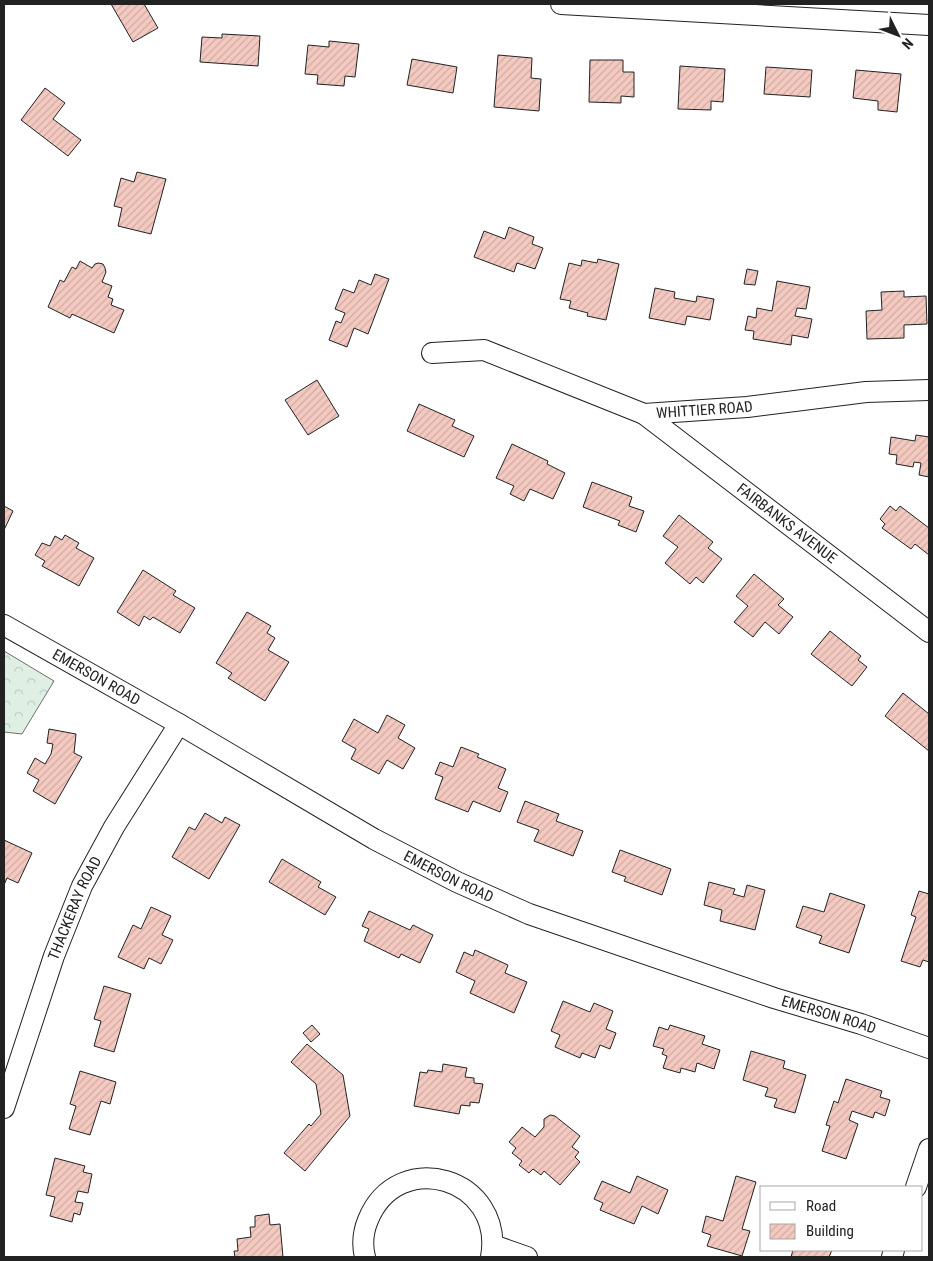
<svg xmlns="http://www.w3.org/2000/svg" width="933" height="1261" font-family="'Roboto Condensed',sans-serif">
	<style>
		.park { fill: url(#park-crowns); stroke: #6f6f6f }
		.building { fill: url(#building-hatch); stroke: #222 }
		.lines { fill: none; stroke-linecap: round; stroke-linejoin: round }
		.street-casing { stroke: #222; stroke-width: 22 }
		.street { stroke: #fff; stroke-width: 20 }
		.labels { text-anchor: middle; stroke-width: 4; stroke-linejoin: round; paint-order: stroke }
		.street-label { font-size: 15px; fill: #222; stroke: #fff }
	</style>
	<defs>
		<pattern id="park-crowns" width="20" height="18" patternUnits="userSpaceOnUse" patternTransform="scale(1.25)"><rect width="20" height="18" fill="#e0efe3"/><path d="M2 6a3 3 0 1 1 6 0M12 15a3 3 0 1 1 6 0" fill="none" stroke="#c0cdc2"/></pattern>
		<pattern id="building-hatch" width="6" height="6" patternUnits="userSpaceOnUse" patternTransform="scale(1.25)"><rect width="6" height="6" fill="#f3c9c0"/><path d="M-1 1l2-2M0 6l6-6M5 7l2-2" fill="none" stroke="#d0aca5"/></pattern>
	</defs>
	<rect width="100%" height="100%" fill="#fff"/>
	<path class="park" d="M 4,651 L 54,681 L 22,734 L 4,732 Z"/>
	<path class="building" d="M 111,4 L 144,4 L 158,28 L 133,42 Z
		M 222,34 L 260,36 L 258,66 L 200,62 L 202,37 L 222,38 Z
		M 329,41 L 359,44 L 355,77 L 345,76 L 344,86 L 317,84 L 318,75 L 305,74 L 308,45 L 329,47 Z
		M 498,55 L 532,58 L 531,78 L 541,79 L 539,111 L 494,107 Z
		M 412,59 L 457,67 L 453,93 L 407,85 Z
		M 590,60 L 623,60 L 623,72 L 634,72 L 634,97 L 621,96 L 621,103 L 589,102 Z
		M 680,66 L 725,69 L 723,102 L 711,101 L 711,110 L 678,109 Z
		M 766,67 L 812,70 L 810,97 L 764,94 Z
		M 856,70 L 901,74 L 897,112 L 878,110 L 878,101 L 853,98 Z
		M 45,88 L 65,103 L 53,119 L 81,140 L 68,156 L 21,120 Z
		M 137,172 L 166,179 L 151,234 L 118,226 L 122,208 L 114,206 L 121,178 L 134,182 Z
		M 509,227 L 534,237 L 532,244 L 543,248 L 535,269 L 517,263 L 514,272 L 474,257 L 484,231 L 505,239 Z
		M 598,259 L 619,264 L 606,320 L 587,316 L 588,313 L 569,308 L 571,301 L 560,299 L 569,263 L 581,266 L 582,260 L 597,263 Z
		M 80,261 L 92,268 L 95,264 L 98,263 L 103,264 L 105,268 L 106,272 L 102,282 L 112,286 L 108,297 L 113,299 L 111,305 L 124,310 L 114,333 L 72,314 L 70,318 L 48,307 L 60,280 L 64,282 L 72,267 L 76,269 Z
		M 747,269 L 758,271 L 755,285 L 744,284 Z
		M 375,274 L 389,279 L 368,334 L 354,328 L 347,347 L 329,340 L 336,321 L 341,323 L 345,313 L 335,309 L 343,289 L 354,293 L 359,280 L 371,285 Z
		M 777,281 L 810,287 L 806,309 L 797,308 L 795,316 L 812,319 L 808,338 L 792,335 L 791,345 L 753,339 L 754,331 L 745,330 L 748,316 L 756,318 L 757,308 L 772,311 Z
		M 655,288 L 675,292 L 674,298 L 696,302 L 697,296 L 714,299 L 710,320 L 687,316 L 685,325 L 649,318 Z
		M 904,291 L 904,297 L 926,296 L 927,324 L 904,325 L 904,338 L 867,339 L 866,311 L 882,310 L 881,292 Z
		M 317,380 L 339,416 L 308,435 L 285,400 Z
		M 419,404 L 455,420 L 452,426 L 474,436 L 464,457 L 407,431 Z
		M 916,435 L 929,437 L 929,477 L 919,475 L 921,463 L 914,462 L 913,467 L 896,464 L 897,455 L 889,454 L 891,437 L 915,441 Z
		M 512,444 L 548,461 L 547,464 L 565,473 L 553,499 L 530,489 L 524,501 L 510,494 L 514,486 L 496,478 Z
		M 592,482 L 632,497 L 629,506 L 644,511 L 636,532 L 618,525 L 620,521 L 583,507 Z
		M 4,506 L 13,511 L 4,530 Z
		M 890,506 L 896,511 L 900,506 L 929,528 L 929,555 L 915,544 L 911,549 L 882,528 L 885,524 L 880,519 Z
		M 679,515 L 713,542 L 708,548 L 722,559 L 703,583 L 696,577 L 690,584 L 665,563 L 678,547 L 663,536 Z
		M 65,535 L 79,543 L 76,548 L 94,558 L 79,586 L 42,566 L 45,561 L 35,555 L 42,543 L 50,546 L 55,536 L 62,540 Z
		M 143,570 L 176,591 L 173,595 L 195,608 L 180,633 L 153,617 L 150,620 L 144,616 L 139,626 L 117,612 Z
		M 754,574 L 784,599 L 778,605 L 793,617 L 779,634 L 765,622 L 753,637 L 734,622 L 748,606 L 736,596 Z
		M 247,612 L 271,626 L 267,633 L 275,638 L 268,650 L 289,662 L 265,701 L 228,678 L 232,673 L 216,663 Z
		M 830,631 L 861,656 L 858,660 L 867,667 L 852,686 L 811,654 Z
		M 903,693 L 929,714 L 929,751 L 885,716 Z
		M 387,715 L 405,725 L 398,738 L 415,748 L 403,769 L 387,760 L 379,774 L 351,759 L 356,749 L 342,741 L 354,719 L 378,733 Z
		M 49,729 L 76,734 L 74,753 L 82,757 L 55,804 L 33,791 L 39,780 L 27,773 L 35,758 L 45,764 L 51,754 L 53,744 L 47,743 Z
		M 461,747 L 479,754 L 477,757 L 506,769 L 498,788 L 508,792 L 500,812 L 473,801 L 468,812 L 435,799 L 443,777 L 435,774 L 440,762 L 453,767 Z
		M 525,801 L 559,814 L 556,821 L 583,831 L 573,856 L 534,841 L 539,830 L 517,822 Z
		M 205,813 L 222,823 L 225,817 L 240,825 L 209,879 L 172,857 L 189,827 L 195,830 Z
		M 4,840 L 32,853 L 18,883 L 7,878 L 4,885 Z
		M 620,850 L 671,869 L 662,895 L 624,881 L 626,877 L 612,872 Z
		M 282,859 L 321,882 L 318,887 L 336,897 L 325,915 L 269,882 Z
		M 709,882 L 735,889 L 733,894 L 744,897 L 747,885 L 765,890 L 755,930 L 720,921 L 722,910 L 704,905 Z
		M 919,891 L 929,894 L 929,962 L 923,960 L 920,967 L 901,961 L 916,917 L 911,915 Z
		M 830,893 L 865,905 L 849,953 L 819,943 L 822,936 L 796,927 L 803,906 L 824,912 Z
		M 151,907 L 171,916 L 162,935 L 173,940 L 161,964 L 149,958 L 144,969 L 118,957 L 133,925 L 141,929 Z
		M 369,911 L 410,930 L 413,925 L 433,935 L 420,963 L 401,954 L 399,958 L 364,941 L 369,929 L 362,926 Z
		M 475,950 L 508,965 L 505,973 L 527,982 L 514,1013 L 470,993 L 475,981 L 456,972 L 464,952 L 473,956 Z
		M 104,986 L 131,994 L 114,1052 L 94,1046 L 101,1021 L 94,1019 Z
		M 563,1001 L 590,1012 L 594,1003 L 613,1011 L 606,1029 L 616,1033 L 610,1049 L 600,1045 L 595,1058 L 582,1053 L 580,1058 L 555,1047 L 560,1035 L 551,1031 Z
		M 312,1025 L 320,1034 L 311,1042 L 303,1033 Z
		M 670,1025 L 705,1036 L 702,1044 L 720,1050 L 714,1069 L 697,1063 L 695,1072 L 681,1068 L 680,1073 L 663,1068 L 667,1056 L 662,1054 L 664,1049 L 653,1046 L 659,1027 L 668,1030 Z
		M 307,1044 L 343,1075 L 350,1116 L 305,1171 L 284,1153 L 309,1124 L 311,1126 L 321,1114 L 316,1084 L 291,1062 Z
		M 751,1051 L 785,1061 L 783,1068 L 806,1075 L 795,1113 L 774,1107 L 777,1099 L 765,1096 L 768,1088 L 743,1080 Z
		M 443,1064 L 467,1068 L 465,1077 L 474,1078 L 474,1083 L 483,1084 L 479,1103 L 470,1102 L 470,1106 L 461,1105 L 459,1114 L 414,1106 L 420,1072 L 427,1073 L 428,1070 L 442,1072 Z
		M 80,1071 L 116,1082 L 110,1104 L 101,1101 L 90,1135 L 69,1129 L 76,1106 L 70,1104 Z
		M 846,1079 L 882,1091 L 880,1097 L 890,1100 L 885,1116 L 875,1112 L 873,1118 L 852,1111 L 849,1120 L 858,1124 L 846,1159 L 822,1151 L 830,1126 L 826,1125 L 834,1101 L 838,1103 Z
		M 550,1115 L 555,1116 L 580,1136 L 572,1147 L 579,1152 L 575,1157 L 580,1162 L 560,1185 L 544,1171 L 541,1175 L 533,1169 L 529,1173 L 519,1165 L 522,1161 L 512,1153 L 516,1148 L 509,1142 L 522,1127 L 535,1137 L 544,1127 L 544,1119 Z
		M 55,1158 L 85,1166 L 83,1172 L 92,1174 L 88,1193 L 78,1191 L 75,1202 L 83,1203 L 80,1215 L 74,1213 L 72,1222 L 50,1216 L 55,1197 L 46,1195 Z
		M 637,1176 L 668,1190 L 658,1214 L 642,1206 L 634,1224 L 600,1210 L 603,1203 L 594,1199 L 602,1181 L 630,1193 Z
		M 736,1176 L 756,1182 L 742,1229 L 750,1231 L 742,1256 L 707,1246 L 711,1235 L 702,1232 L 706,1216 L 723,1221 Z
		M 269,1214 L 270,1225 L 280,1224 L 283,1257 L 235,1257 L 234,1251 L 238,1251 L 237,1239 L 251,1237 L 250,1227 L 255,1227 L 255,1216 Z
		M 793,1250 L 832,1250 L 829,1257 L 791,1257 Z"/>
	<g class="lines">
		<g class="street-casing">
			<g id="street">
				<path d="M 561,4 L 929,25"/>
				<path id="s1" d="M 432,353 L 484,350 L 644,414 L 747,407 L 866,392 L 929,390"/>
				<path id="s2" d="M 644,414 L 929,632"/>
				<path id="s3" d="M 4,625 L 179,724 L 374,839 L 457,882 L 529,914 L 774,998 L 861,1024 L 929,1048"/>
				<path id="s4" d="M 4,1108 L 54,956 L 82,886 L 114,827 L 179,724"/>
				<path d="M 916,1187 L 929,1149"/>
				<path d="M 493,1245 L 527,1257"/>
				<path d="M 365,1257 C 362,1245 363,1232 368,1220 C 398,1146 505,1178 491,1257"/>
				<path d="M 892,1257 L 894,1250"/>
			</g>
		</g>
		<use href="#street" class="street"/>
	</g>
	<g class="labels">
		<g class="street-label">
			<text dy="5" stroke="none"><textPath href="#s1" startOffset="285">WHITTIER ROAD</textPath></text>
			<text dy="5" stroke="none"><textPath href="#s2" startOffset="180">FAIRBANKS AVENUE</textPath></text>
			<text dy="5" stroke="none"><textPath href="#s3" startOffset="106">EMERSON ROAD</textPath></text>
			<text dy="5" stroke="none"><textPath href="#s3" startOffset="511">EMERSON ROAD</textPath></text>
			<text dy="5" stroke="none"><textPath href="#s4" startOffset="212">THACKERAY ROAD</textPath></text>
			<text dy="5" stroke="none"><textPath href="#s3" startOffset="916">EMERSON ROAD</textPath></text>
		</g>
	</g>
	<rect width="933" height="1261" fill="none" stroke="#222222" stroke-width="10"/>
	<rect x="760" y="1186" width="162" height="65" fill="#ffffff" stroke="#a7a7a7"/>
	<rect x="770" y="1202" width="25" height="8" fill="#ffffff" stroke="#a7a7a7"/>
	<text x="806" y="1211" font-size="15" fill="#222222">Road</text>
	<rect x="770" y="1224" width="25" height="15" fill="url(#building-hatch)" stroke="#a7a7a7"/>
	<text x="806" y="1236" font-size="15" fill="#222222">Building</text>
	<g transform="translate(898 35) rotate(132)" stroke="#ffffff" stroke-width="4" paint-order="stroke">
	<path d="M0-4L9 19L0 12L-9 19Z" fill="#222222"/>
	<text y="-8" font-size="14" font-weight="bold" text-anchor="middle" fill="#222222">N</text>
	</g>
</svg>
